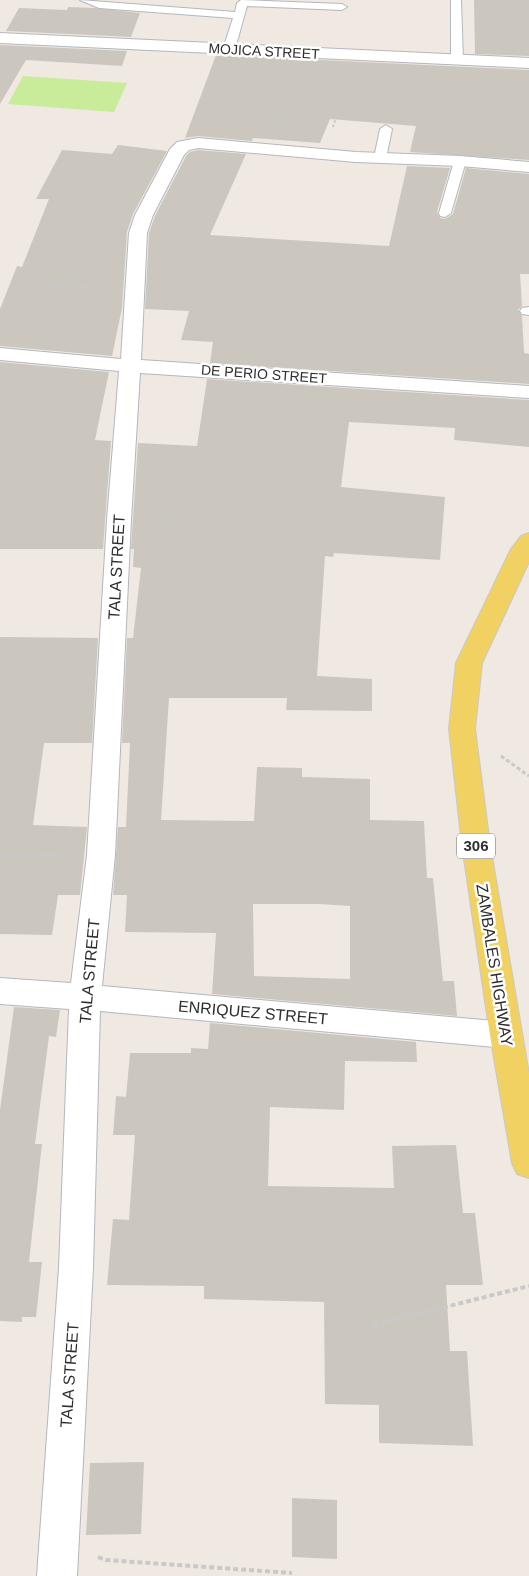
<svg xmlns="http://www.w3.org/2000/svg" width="529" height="1576" font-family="Helvetica,sans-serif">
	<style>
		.pitch { fill: #c9ec9a }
		.building { fill: #cbc7bf; fill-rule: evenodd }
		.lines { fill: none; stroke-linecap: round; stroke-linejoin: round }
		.service-casing { stroke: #b4b7c1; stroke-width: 2 }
		.minor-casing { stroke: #b4b7c1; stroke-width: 2 }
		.primary-casing { stroke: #c9c9c9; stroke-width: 2 }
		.path-far3 { stroke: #c9c9c9; stroke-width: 2; stroke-dasharray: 2.5 2; stroke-linecap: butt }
		.path-far2 { stroke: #c9c9c9; stroke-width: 2.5; stroke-dasharray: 3 2; stroke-linecap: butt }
		.path-far1 { stroke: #c9c9c9; stroke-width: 3; stroke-dasharray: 4 2.5; stroke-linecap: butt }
		.path { stroke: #c9c9c9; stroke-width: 4; stroke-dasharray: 5 3; stroke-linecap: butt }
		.service { fill: #fff; fill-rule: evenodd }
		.minor { fill: #fff; fill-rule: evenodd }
		.primary { fill: #f2d163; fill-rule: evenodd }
		.labels { text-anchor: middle; stroke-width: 5; stroke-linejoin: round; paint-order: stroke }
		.far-street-label { font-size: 14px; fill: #2e2e2e; stroke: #fff }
		.shield { fill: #fff; stroke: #6d6d6d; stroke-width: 1 }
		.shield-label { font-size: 15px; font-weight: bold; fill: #2e2e2e }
		.street-label { font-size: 16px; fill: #2e2e2e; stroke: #fff }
	</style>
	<rect width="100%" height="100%" fill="#efe9e1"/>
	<path class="pitch" d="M 23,76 L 127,83 L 114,112 L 8,104 Z"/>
	<path class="building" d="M 474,0 L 529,0 L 529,56 L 475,54 Z
		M 68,7 L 95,8 L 140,13 L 131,37 L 6,31 L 19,8 L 67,10 Z
		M 0,45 L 127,51 L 122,66 L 26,60 L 0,104 Z
		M 216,55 L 529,70 L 529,160 L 410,152 L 416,126 L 330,119 L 320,143 L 253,138 L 252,141 L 198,136 L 185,138 Z
		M 118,145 L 167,151 L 133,214 L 127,232 L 122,308 L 112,356 L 0,346 L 0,309 L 17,266 L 22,267 L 49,199 L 36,199 L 62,150 L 112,154 Z
		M 198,150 L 246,154 L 210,235 L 389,246 L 407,166 L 450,168 L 437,212 L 440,218 L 445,219 L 453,214 L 466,168 L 529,174 L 529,274 L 520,274 L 522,306 L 518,310 L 522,316 L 524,353 L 529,354 L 529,384 L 210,363 L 213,342 L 181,340 L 189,311 L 145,309 L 149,233 L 155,216 L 186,156 L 190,152 Z
		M 0,362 L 109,372 L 95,440 L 111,441 L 103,549 L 0,549 Z
		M 207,379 L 529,400 L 529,447 L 454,440 L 455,428 L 349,422 L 341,487 L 445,497 L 440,560 L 334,553 L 333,557 L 325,556 L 317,676 L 372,679 L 372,711 L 286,710 L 287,698 L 169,698 L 161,820 L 254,821 L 257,767 L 302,768 L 302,777 L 370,779 L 370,820 L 424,821 L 427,878 L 433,878 L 443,981 L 454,981 L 457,1016 L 212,994 L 216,933 L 125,932 L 127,895 L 113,895 L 118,827 L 126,827 L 130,743 L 122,743 L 127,638 L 133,638 L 141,568 L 133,567 L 134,549 L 131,549 L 138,443 L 197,446 ZM 253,904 L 320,904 L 350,906 L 350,979 L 254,976 Z
		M 0,637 L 98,638 L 92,743 L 44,743 L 33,825 L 87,827 L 80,895 L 58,895 L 52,935 L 0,934 Z
		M 14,1007 L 60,1010 L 56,1037 L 49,1036 L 35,1144 L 42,1144 L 29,1262 L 42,1262 L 36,1317 L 22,1317 L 22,1322 L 0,1321 L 0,1110 Z
		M 210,1023 L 416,1042 L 417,1062 L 345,1061 L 344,1110 L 270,1107 L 268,1186 L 394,1188 L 392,1146 L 456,1145 L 463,1213 L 475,1213 L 483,1285 L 446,1285 L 450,1351 L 467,1351 L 473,1446 L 379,1443 L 379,1405 L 325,1404 L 324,1302 L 204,1299 L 204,1286 L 107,1285 L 113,1219 L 129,1220 L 135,1135 L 113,1135 L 116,1096 L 126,1097 L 130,1053 L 191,1053 L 191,1048 L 208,1049 Z
		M 144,1462 L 141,1534 L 86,1535 L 90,1463 Z
		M 292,1498 L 337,1500 L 337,1559 L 292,1557 Z"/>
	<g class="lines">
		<g class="service-casing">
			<path id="service" d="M 80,0 L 235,12 L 237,3 L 241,0 L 342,4 L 347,7 L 342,10 L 247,6 L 235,49 L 229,52 L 223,49 L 233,18 L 99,8 Z
				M 451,0 L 461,0 L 463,60 L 457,63 L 451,60 Z
				M 386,125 L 392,129 L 386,158 L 380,162 L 374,158 L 380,129 Z
				M 460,157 L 466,161 L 451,213 L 445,217 L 440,216 L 439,213 L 454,161 Z
				M 529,307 L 529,315 L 522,314 L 520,311 L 522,308 Z"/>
		</g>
		<g class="minor-casing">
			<path id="minor" d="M 0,33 L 529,58 L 529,68 L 0,43 Z
				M 198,138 L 356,152 L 460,156 L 529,162 L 529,172 L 460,166 L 356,162 L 198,148 L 189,150 L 184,155 L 153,215 L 147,233 L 141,360 L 529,386 L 529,398 L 140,373 L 131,520 L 115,855 L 102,986 L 506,1022 L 517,1026 L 522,1035 L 517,1044 L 506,1048 L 100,1011 L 93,1268 L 77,1576 L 37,1576 L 59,1268 L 69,1009 L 0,1004 L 0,978 L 71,983 L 87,855 L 107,520 L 119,371 L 0,360 L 0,348 L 121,359 L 129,233 L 135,215 L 170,149 L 177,142 Z"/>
		</g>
		<g class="primary-casing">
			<path id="primary" d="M 529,533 L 529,562 L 482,663 L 475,729 L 490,845 L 529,1074 L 529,1178 L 517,1174 L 512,1163 L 490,1035 L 462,845 L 449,729 L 456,663 L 511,549 L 521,536 Z"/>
		</g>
		<path class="path-far3" d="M 283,125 L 291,103
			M 333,127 L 337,114"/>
		<path class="path-far2" d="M 40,284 L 105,289
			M 152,520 L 196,521"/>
		<path class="path-far1" d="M 501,756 L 529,776
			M 0,856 L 65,855"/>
		<path class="path" d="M 373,1325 L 529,1286
			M 98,1557 L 106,1560 L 292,1573"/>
		<use href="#service" class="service"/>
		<use href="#minor" class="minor"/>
		<use href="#primary" class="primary"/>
	</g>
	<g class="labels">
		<g class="far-street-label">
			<text transform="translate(264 51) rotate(3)" y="5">MOJICA STREET</text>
			<text transform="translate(264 374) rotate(4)" y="5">DE PERIO STREET</text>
		</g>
		<rect class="shield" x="457" y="833.5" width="38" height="25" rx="4"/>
		<g class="shield-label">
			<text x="476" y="851">306</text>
		</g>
		<g class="street-label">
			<text transform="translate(116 567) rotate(-87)" y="6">TALA STREET</text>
			<text transform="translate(495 965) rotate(81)" y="6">ZAMBALES HIGHWAY</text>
			<text transform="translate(89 971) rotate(-85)" y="6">TALA STREET</text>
			<text transform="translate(253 1012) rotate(5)" y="6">ENRIQUEZ STREET</text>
			<text transform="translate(69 1375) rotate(-86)" y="6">TALA STREET</text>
		</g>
	</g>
</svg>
